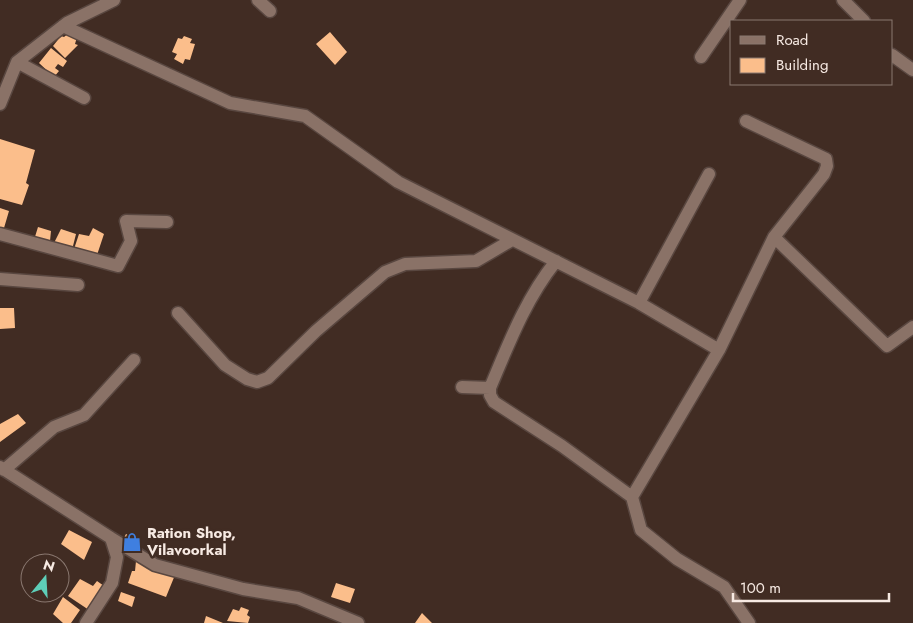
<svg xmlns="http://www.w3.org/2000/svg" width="913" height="623" font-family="Jost,sans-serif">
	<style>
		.building { fill: #fbbe8b }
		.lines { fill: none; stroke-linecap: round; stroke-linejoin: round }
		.minor-casing { stroke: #594740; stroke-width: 15 }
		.minor { stroke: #8a7267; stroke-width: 12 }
		.labels { text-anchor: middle; stroke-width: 5; stroke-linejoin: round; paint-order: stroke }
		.poi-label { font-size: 15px; font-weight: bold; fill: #f7eae3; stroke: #412c23; text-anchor: start }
	</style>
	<rect width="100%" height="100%" fill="#412c23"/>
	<path class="building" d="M 330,32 L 347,52 L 335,65 L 316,44 Z
		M 69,33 L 77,37 L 75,44 L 78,45 L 65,58 L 53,46 L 61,36 L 64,37 Z
		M 184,36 L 192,39 L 190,43 L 195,44 L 190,60 L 185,59 L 183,64 L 174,59 L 177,54 L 172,52 L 178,38 L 182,39 Z
		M 51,48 L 67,61 L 63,67 L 58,64 L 55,68 L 59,71 L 54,77 L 39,63 Z
		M 0,139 L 35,150 L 26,183 L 29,185 L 22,205 L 0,199 Z
		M 0,208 L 9,211 L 4,228 L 0,227 Z
		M 38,227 L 51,231 L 50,241 L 47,240 L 46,244 L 34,240 Z
		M 93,228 L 104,234 L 97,255 L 74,249 L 79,234 L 89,236 Z
		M 61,229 L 76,234 L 72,250 L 53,245 Z
		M 0,308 L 14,308 L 15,328 L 0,329 Z
		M 18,414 L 26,423 L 0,442 L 0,424 Z
		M 69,530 L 92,542 L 84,560 L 61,544 Z
		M 126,534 L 141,541 L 137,550 L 122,542 Z
		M 136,561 L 175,575 L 166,597 L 128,583 L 132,571 L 135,571 Z
		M 80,579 L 93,586 L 97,581 L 104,586 L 89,610 L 68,596 Z
		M 336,583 L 355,589 L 350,603 L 331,597 Z
		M 121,592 L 135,597 L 132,607 L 118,601 Z
		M 63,597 L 80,610 L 71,623 L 63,623 L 53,614 Z
		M 241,607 L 249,610 L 247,615 L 250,617 L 248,623 L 227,621 L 233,609 L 239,611 Z
		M 422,613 L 432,623 L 415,623 Z
		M 206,616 L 223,623 L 204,623 Z"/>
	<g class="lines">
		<g class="minor-casing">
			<path id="minor" d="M 258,0 L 270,11
				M 843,0 L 864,21
				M 63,26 L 230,103 L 305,116 L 398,182 L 639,303 L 719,350 L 774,237 L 824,174 L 827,166 L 826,159 L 746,121
				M 892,55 L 913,70
				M 701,57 L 740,0
				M 17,62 L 84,98
				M 0,104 L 17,62 L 67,23 L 114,0
				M 0,234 L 118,266 L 131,241 L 126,221 L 167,222
				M 774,237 L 887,346 L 913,327
				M 556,261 C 525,300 509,343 490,388 L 490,395 L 494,402 L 562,446 L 632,497 L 641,530 L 677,559 L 724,587 L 749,623
				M 0,279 L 78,285
				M 639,303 L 709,174
				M 178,313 L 225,365 L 247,379 L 257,382 L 268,378 L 316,331 L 385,272 L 405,264 L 476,261 L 512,240
				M 462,387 L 490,388
				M 0,467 L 111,538 L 117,557 L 112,583 L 86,623
				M 4,470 L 54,427 L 84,415 L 134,360
				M 632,497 L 719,350
				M 111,538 L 155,565 L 243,589 L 298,598 L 358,623"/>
		</g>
		<use href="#minor" class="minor"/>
	</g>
	<defs>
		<g id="shop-bare" transform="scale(1.5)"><path d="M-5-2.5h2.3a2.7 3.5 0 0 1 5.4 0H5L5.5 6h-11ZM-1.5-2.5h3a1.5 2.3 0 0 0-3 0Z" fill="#3f7fe0" stroke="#412c23" stroke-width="2.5" paint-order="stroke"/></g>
	</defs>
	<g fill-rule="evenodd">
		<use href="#shop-bare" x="132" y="542"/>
	</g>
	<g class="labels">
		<g class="poi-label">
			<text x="147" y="538">Ration Shop,<tspan x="147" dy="17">Vilavoorkal</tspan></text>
		</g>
	</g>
	<rect x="730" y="20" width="162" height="65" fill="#412c23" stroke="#8a7870"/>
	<rect x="740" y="36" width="25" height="8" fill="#8a7267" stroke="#8a7870"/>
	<text x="776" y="45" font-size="15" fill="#f7eae3">Road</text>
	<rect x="740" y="58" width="25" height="15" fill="#fbbe8b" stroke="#8a7870"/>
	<text x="776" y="70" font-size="15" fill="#f7eae3">Building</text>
	<g transform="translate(45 578) rotate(18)"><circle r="24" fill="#412c23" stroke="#8a7870"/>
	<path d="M0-4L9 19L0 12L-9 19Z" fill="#5eceb8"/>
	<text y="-8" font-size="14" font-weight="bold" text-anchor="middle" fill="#f7eae3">N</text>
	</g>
	<path d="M733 593v8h156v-8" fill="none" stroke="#f7eae3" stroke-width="2.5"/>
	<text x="740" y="593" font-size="15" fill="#f7eae3" stroke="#412c23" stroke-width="4" paint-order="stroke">100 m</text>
</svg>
